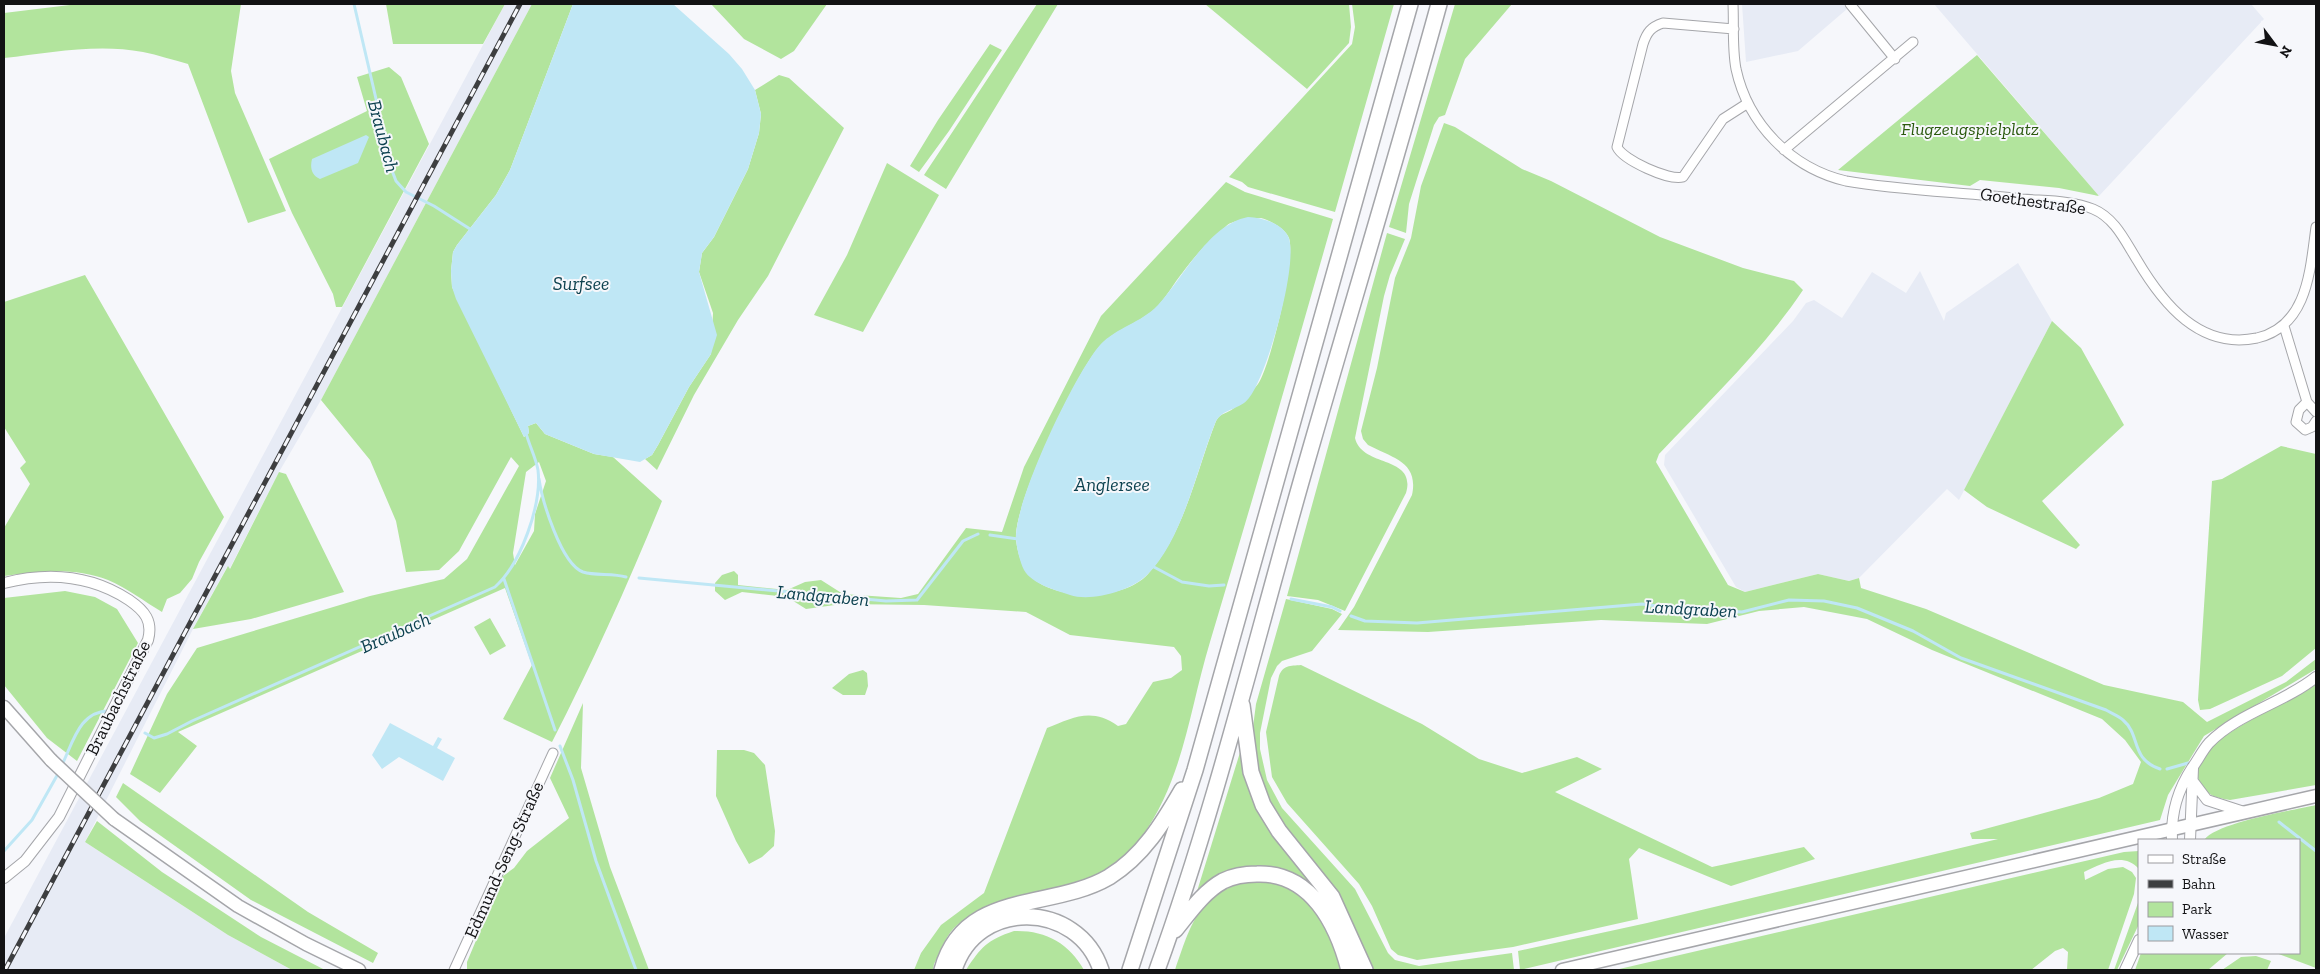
<svg xmlns="http://www.w3.org/2000/svg" width="2320" height="974" font-family="'Zilla Slab',serif">
	<style>
		.built { fill: #e7ebf5 }
		.green { fill: #b2e49d; fill-rule: evenodd }
		.water { fill: #bfe7f5 }
		.lines { fill: none; stroke-linecap: round; stroke-linejoin: round }
		.stream { stroke: #bfe7f5; stroke-width: 3 }
		.minor-casing { stroke: #a5a6aa; stroke-width: 11 }
		.tertiary-casing { stroke: #a5a6aa; stroke-width: 12 }
		.secondary-casing { stroke: #a5a6aa; stroke-width: 15 }
		.motorway-casing { stroke: #a5a6aa; stroke-width: 18 }
		.minor { stroke: #fff; stroke-width: 9 }
		.tertiary { stroke: #fff; stroke-width: 10 }
		.secondary { stroke: #fff; stroke-width: 12 }
		.motorway { stroke: #fff; stroke-width: 15 }
		.rail-casing { stroke: #3d3e40; stroke-width: 5 }
		.rail { stroke: #f6f7fb; stroke-width: 3; stroke-dasharray: 9; stroke-linecap: butt }
		.secondary-bridge-casing { stroke: #a5a6aa; stroke-width: 15; stroke-linecap: butt }
		.secondary-bridge { stroke: #fff; stroke-width: 12 }
		.labels { text-anchor: middle; stroke-width: 4; stroke-linejoin: round; paint-order: stroke }
		.park-label { font-size: 18px; font-style: italic; fill: #2a590d; stroke: #f6f7fb }
		.street-label { font-size: 18px; fill: #121214; stroke: #f6f7fb }
		.water-label { font-size: 19px; font-style: italic; fill: #0c414f; stroke: #f6f7fb }
	</style>
	<rect width="100%" height="100%" fill="#f6f7fb"/>
	<path class="built" d="M 505,4 L 532,4 L 321,400 L 279,472 L 229,570 L 227,567 L 193,629 L 85,842 L 228,935 L 292,970 L 4,970 L 4,938 Z
		M 1742,4 L 1843,4 L 1847,9 L 1798,51 L 1746,62 Z
		M 1934,4 L 2251,4 L 2264,19 L 2099,196 Z
		M 2018,263 L 2052,321 L 1959,500 L 1947,489 L 1859,578 L 1849,581 L 1818,574 L 1745,592 L 1736,587 L 1664,465 L 1665,455 L 1793,321 L 1806,303 L 1814,300 L 1842,318 L 1872,272 L 1906,293 L 1920,271 L 1944,321 L 1946,313 Z"/>
	<path class="green" d="M 78,4 L 241,4 L 231,71 L 235,93 L 286,211 L 248,223 L 188,64 C 173,60 158,55 143,52 C 97,43 49,53 4,58 L 4,13 Z
		M 386,4 L 505,4 L 483,44 L 393,44 Z
		M 532,4 L 573,4 L 510,170 L 496,195 L 457,245 L 453,252 L 451,271 L 452,287 L 524,437 L 529,433 L 528,426 L 536,423 L 545,434 L 594,454 L 613,457 L 662,501 C 629,582 592,664 552,742 L 503,719 L 532,665 L 505,588 L 178,732 L 197,746 L 160,793 L 130,774 L 167,694 L 197,648 L 370,596 L 444,579 L 467,559 L 519,466 L 511,457 L 459,551 L 439,570 L 406,572 L 396,521 L 370,460 L 321,400 ZM 539,462 L 546,481 L 535,514 L 534,531 L 515,565 L 513,553 L 526,472 Z
		M 711,4 L 827,4 L 794,51 L 781,59 L 744,39 Z
		M 1037,4 L 1058,4 L 946,189 L 924,175 Z
		M 1205,4 L 1349,4 L 1351,27 L 1349,43 L 1307,89 Z
		M 1352,4 L 1394,4 L 1335,212 L 1248,187 L 1242,182 L 1229,177 L 1352,44 L 1355,27 Z
		M 1455,4 L 1512,4 L 1465,59 L 1445,115 L 1439,117 L 1434,125 L 1409,204 L 1406,233 L 1389,227 Z
		M 990,44 L 1002,50 L 949,131 L 919,172 L 910,166 L 938,120 Z
		M 1977,55 L 2099,196 L 2059,188 L 1980,180 L 1970,186 L 1838,170 Z
		M 389,67 L 401,77 L 429,144 L 342,307 L 336,307 L 333,294 L 292,213 L 269,159 L 367,111 L 357,77 Z
		M 779,75 L 789,78 L 844,128 L 768,276 L 738,320 L 694,395 L 657,470 L 645,459 L 652,455 L 658,445 L 689,387 L 711,354 L 713,313 L 699,272 L 702,253 L 714,237 L 748,169 L 759,133 L 761,114 L 755,90 Z
		M 1444,123 L 1455,127 L 1522,169 L 1551,181 L 1660,237 L 1743,268 L 1794,281 L 1803,290 C 1762,351 1709,401 1659,454 L 1656,462 L 1728,585 L 1745,592 L 1818,574 L 1849,581 L 1859,578 L 1861,588 L 1926,609 L 2104,685 L 2183,702 L 2207,722 L 2286,682 L 2316,659 L 2316,669 L 2204,736 L 2168,795 L 2160,820 L 1520,970 L 1518,951 L 1647,923 L 1998,839 L 1972,839 L 1970,833 L 2099,798 L 2133,784 L 2141,762 L 2125,740 L 2102,719 L 1932,650 L 1867,619 L 1804,607 L 1759,611 L 1707,624 L 1601,620 L 1428,632 L 1338,630 L 1354,607 L 1412,495 C 1419,462 1393,458 1368,445 L 1363,439 L 1361,431 L 1377,368 L 1395,278 L 1411,238 L 1421,186 Z
		M 887,163 L 939,195 L 863,332 L 814,315 L 847,255 Z
		M 1226,182 L 1245,192 L 1333,219 C 1293,360 1252,502 1210,642 C 1189,711 1184,778 1141,838 C 1116,874 1073,888 1032,896 C 1002,903 977,906 954,928 C 945,937 940,953 934,964 L 933,970 L 914,970 L 921,953 L 941,925 L 984,893 L 1047,728 C 1073,718 1091,707 1118,726 L 1126,724 L 1153,682 L 1171,678 L 1182,670 L 1181,656 L 1174,647 L 1070,635 L 1026,612 L 924,605 L 842,604 L 806,609 L 787,597 L 742,592 L 725,600 L 715,591 L 715,583 L 722,575 L 734,571 L 738,575 L 738,585 L 787,590 L 805,582 L 821,580 L 843,594 L 901,598 L 918,594 L 966,528 L 1002,532 L 1024,467 L 1101,316 ZM 1261,218 C 1271,221 1285,228 1289,238 C 1296,258 1271,365 1258,384 C 1252,392 1242,402 1234,408 C 1227,414 1221,412 1216,421 C 1196,472 1185,532 1148,574 C 1124,601 1057,601 1031,577 C 1022,569 1017,551 1016,539 C 1013,506 1076,373 1099,347 C 1116,328 1140,324 1158,306 C 1167,296 1174,283 1183,272 C 1193,258 1206,244 1219,233 C 1223,230 1227,224 1231,223 C 1239,219 1252,219 1261,218 Z
		M 1387,233 L 1405,239 L 1390,275 L 1384,296 L 1355,438 C 1362,468 1417,455 1406,493 L 1345,611 L 1318,600 L 1287,596 Z
		M 85,275 L 224,517 L 199,562 L 192,579 L 180,593 L 167,599 L 162,612 C 145,602 127,588 108,580 C 75,567 39,571 4,576 L 4,528 L 30,484 L 20,468 L 26,462 L 4,427 L 4,302 Z
		M 2052,321 L 2081,348 L 2124,425 L 2042,501 L 2080,545 L 2076,549 L 1987,507 L 1964,490 Z
		M 2281,446 L 2316,454 L 2316,648 L 2282,676 L 2210,709 L 2200,710 L 2198,700 L 2212,481 L 2222,479 Z
		M 279,472 L 286,474 L 344,592 L 251,619 L 193,629 L 228,566 L 230,569 Z
		M 65,591 L 95,597 L 117,609 L 138,643 L 77,761 L 47,738 L 4,685 L 4,598 Z
		M 1286,599 L 1332,609 L 1342,614 L 1312,651 L 1282,661 L 1277,666 L 1271,678 L 1260,733 L 1260,749 L 1267,780 L 1282,808 L 1355,889 L 1388,953 L 1395,960 L 1419,966 L 1512,953 L 1514,970 L 1371,970 L 1273,813 L 1260,785 L 1253,727 L 1256,704 Z
		M 490,618 L 506,646 L 490,655 L 474,627 Z
		M 1301,665 L 1422,724 L 1479,759 L 1522,773 L 1577,757 L 1602,769 L 1555,792 L 1712,867 L 1804,847 L 1815,859 L 1731,886 L 1639,848 L 1629,859 L 1638,919 L 1513,947 L 1417,960 L 1398,955 L 1391,949 L 1372,906 L 1359,884 L 1287,803 L 1272,777 L 1266,732 L 1279,676 C 1283,665 1290,666 1301,665 Z
		M 863,670 L 867,673 L 868,686 L 865,695 L 843,695 L 832,688 L 849,674 Z
		M 2316,684 L 2316,785 L 2230,800 C 2216,798 2202,794 2198,778 C 2187,739 2293,704 2316,684 Z
		M 583,703 L 581,768 L 610,867 L 649,970 L 467,970 L 467,962 L 503,876 L 514,868 L 527,851 L 569,818 L 550,778 Z
		M 1242,746 L 1244,761 L 1330,903 L 1256,868 L 1194,901 Z
		M 717,750 L 744,750 L 754,753 L 765,765 L 775,831 L 774,846 L 762,857 L 749,864 L 736,841 L 716,796 Z
		M 123,783 L 308,912 L 378,953 L 373,963 L 251,900 L 140,821 L 116,797 Z
		M 2316,805 L 2316,968 L 2276,953 L 2299,953 L 2299,840 L 2204,840 C 2218,822 2291,811 2316,805 Z
		M 97,821 L 162,872 L 261,937 L 325,970 L 292,970 L 228,935 L 85,842 Z
		M 2139,851 L 2139,869 C 2123,851 2101,864 2084,872 L 2085,880 L 2108,869 L 2123,867 L 2132,872 L 2136,878 L 2134,894 L 2108,970 L 2067,970 L 2068,952 L 2063,948 L 2055,951 L 2031,970 L 1615,970 L 2124,852 Z
		M 1252,881 C 1261,881 1270,881 1279,883 C 1318,891 1331,938 1342,970 L 1175,970 C 1191,924 1199,891 1252,881 Z
		M 2139,900 L 2139,924 L 2117,970 L 2114,970 Z
		M 1014,931 C 1045,930 1069,943 1084,970 L 966,970 C 981,947 987,940 1014,931 Z
		M 2141,953 L 2228,953 L 2208,970 L 2135,970 Z
		M 2256,956 L 2271,961 L 2267,970 L 2222,970 L 2241,957 Z"/>
	<path class="water" d="M 573,4 L 673,4 L 729,54 L 742,69 L 755,90 L 761,114 L 759,133 L 748,169 L 714,237 L 702,253 L 699,272 L 717,335 L 711,354 L 689,387 L 658,445 L 652,455 L 640,462 L 594,454 L 545,434 L 536,423 L 528,426 L 529,433 L 524,437 L 456,299 L 452,287 L 451,271 L 453,252 L 457,245 L 496,195 L 510,170 Z
		M 366,135 L 369,137 L 358,163 L 320,179 C 311,175 310,167 312,159 Z
		M 1248,217 C 1262,218 1280,222 1288,236 C 1300,260 1267,376 1249,398 C 1240,410 1224,408 1216,421 C 1197,467 1183,540 1147,575 C 1131,591 1091,602 1070,595 C 1055,590 1032,584 1024,570 C 1020,562 1016,546 1016,537 C 1016,498 1074,375 1100,345 C 1117,327 1141,323 1158,305 C 1184,277 1208,225 1248,217 Z
		M 390,723 L 433,746 L 438,737 L 442,739 L 437,748 L 455,758 L 443,781 L 399,757 L 382,769 L 372,755 Z"/>
	<g class="lines">
		<path class="stream" d="M 354,4 L 383,129 L 384,147 L 391,168 L 396,181 L 406,192 L 434,206 L 470,229 L 471,232
			M 539,479 C 542,500 561,564 583,572 C 596,576 612,573 626,577
			M 990,535 L 1018,539
			M 1152,566 L 1182,582 L 1209,586 L 1224,585
			M 639,578 L 886,601 L 917,600 L 963,541 L 978,534
			M 504,579 L 555,730
			M 1291,599 L 1332,607 L 1340,611
			M 1351,616 L 1365,621 L 1417,623 L 1642,604 L 1679,609 L 1742,612 L 1789,600 L 1824,601 L 1857,608 L 1913,631 L 1961,658 L 2106,710 C 2111,713 2119,716 2123,720 C 2141,735 2130,759 2160,769
			M 145,733 L 154,738 L 167,734 L 192,721 L 495,587 C 521,564 542,504 538,470 C 536,458 529,445 526,433
			M 560,746 L 573,780 L 596,861 L 636,970
			M 61,767 C 73,743 79,711 109,711
			M 2167,769 L 2188,763
			M 2279,822 L 2316,851
			M 4,851 L 32,820 L 59,772"/>
		<g class="minor-casing">
			<path id="minor" d="M 1733,4 C 1734,25 1732,48 1736,69 C 1748,124 1791,168 1846,181 C 1904,191 1964,192 2022,199 C 2045,201 2071,200 2093,209 C 2115,218 2125,241 2137,260 C 2163,304 2200,350 2257,338 C 2308,326 2310,270 2316,227
				M 1850,4 L 1895,59
				M 1734,29 L 1663,23 C 1651,27 1647,32 1643,44 L 1617,147 C 1623,160 1669,181 1683,177 L 1723,119 L 1748,103
				M 1784,150 L 1913,42
				M 2284,326 L 2307,402 L 2316,412
				M 2307,402 L 2299,410 L 2296,422 L 2305,430 L 2312,427 L 2316,421
				M 454,970 L 553,753"/>
		</g>
		<g class="tertiary-casing">
			<path id="tertiary" d="M 4,583 C 47,572 91,575 129,600 C 145,611 153,621 148,640 L 59,817 L 25,861 L 4,878
				M 2192,780 L 2207,800 L 2244,812
				M 2172,840 C 2171,813 2177,791 2192,768 C 2198,760 2202,751 2209,743 C 2238,713 2284,703 2316,677
				M 2190,840 L 2193,768
				M 2125,970 L 2139,940"/>
		</g>
		<g class="secondary-casing">
			<path id="secondary" d="M 4,707 L 51,760
				M 114,819 L 238,906 L 306,944 L 359,970
				M 1562,970 L 2316,796"/>
		</g>
		<g class="motorway-casing">
			<path id="motorway" d="M 1242,705 L 1251,772 L 1263,805 L 1279,831 L 1332,897 L 1365,970
				M 1175,930 C 1189,913 1203,892 1223,881 C 1233,876 1245,874 1257,874 C 1311,872 1337,924 1349,970
				M 942,970 C 964,889 1051,911 1109,877 C 1143,856 1163,823 1182,790
				M 954,970 C 976,898 1078,900 1101,970
				M 1130,970 L 1195,770 L 1410,4
				M 1157,970 C 1217,804 1258,631 1307,461 C 1351,308 1397,157 1439,4"/>
		</g>
		<use href="#minor" class="minor"/>
		<use href="#tertiary" class="tertiary"/>
		<use href="#secondary" class="secondary"/>
		<use href="#motorway" class="motorway"/>
		<g class="rail-casing">
			<path id="rail" d="M 5,970 L 520,4"/>
		</g>
		<use href="#rail" class="rail"/>
		<g class="secondary-bridge-casing">
			<path id="secondary-bridge" d="M 51,760 L 114,819"/>
		</g>
		<use href="#secondary-bridge" class="secondary-bridge"/>
	</g>
	<g class="labels">
		<g class="park-label">
			<text x="1970" y="135">Flugzeugspielplatz</text>
		</g>
		<g class="street-label">
			<text transform="translate(2033 201) rotate(8)" y="6">Goethestraße</text>
			<text transform="translate(118 698) rotate(-64)" y="6">Braubachstraße</text>
			<text transform="translate(504 860) rotate(-66)" y="6">Edmund-Seng-Straße</text>
		</g>
		<g class="water-label">
			<text transform="translate(384 136) rotate(75)" y="7">Braubach</text>
			<text x="581" y="290">Surfsee</text>
			<text x="1112" y="491">Anglersee</text>
			<text transform="translate(823 595) rotate(5)" y="7">Landgraben</text>
			<text transform="translate(1691 608) rotate(3)" y="7">Landgraben</text>
			<text transform="translate(395 632) rotate(-24)" y="7">Braubach</text>
		</g>
	</g>
	<rect width="2320" height="974" fill="none" stroke="#121214" stroke-width="10"/>
	<rect x="2138" y="839" width="162" height="115" fill="#f6f7fb" stroke="#9b9b9f"/>
	<rect x="2148" y="855" width="25" height="8" fill="#ffffff" stroke="#9b9b9f"/>
	<text x="2182" y="864" font-size="15" fill="#121214">Straße</text>
	<rect x="2148" y="880" width="25" height="8" fill="#3d3e40" stroke="#9b9b9f"/>
	<text x="2182" y="889" font-size="15" fill="#121214">Bahn</text>
	<rect x="2148" y="902" width="25" height="15" fill="#b2e49d" stroke="#9b9b9f"/>
	<text x="2182" y="914" font-size="15" fill="#121214">Park</text>
	<rect x="2148" y="926" width="25" height="15" fill="#bfe7f5" stroke="#9b9b9f"/>
	<text x="2182" y="939" font-size="15" fill="#121214">Wasser</text>
	<g transform="translate(2275 45) rotate(122)" stroke="#f6f7fb" stroke-width="4" paint-order="stroke">
	<path d="M0-4L9 19L0 12L-9 19Z" fill="#121214"/>
	<text y="-8" font-size="14" font-weight="bold" text-anchor="middle" fill="#121214">N</text>
	</g>
</svg>
